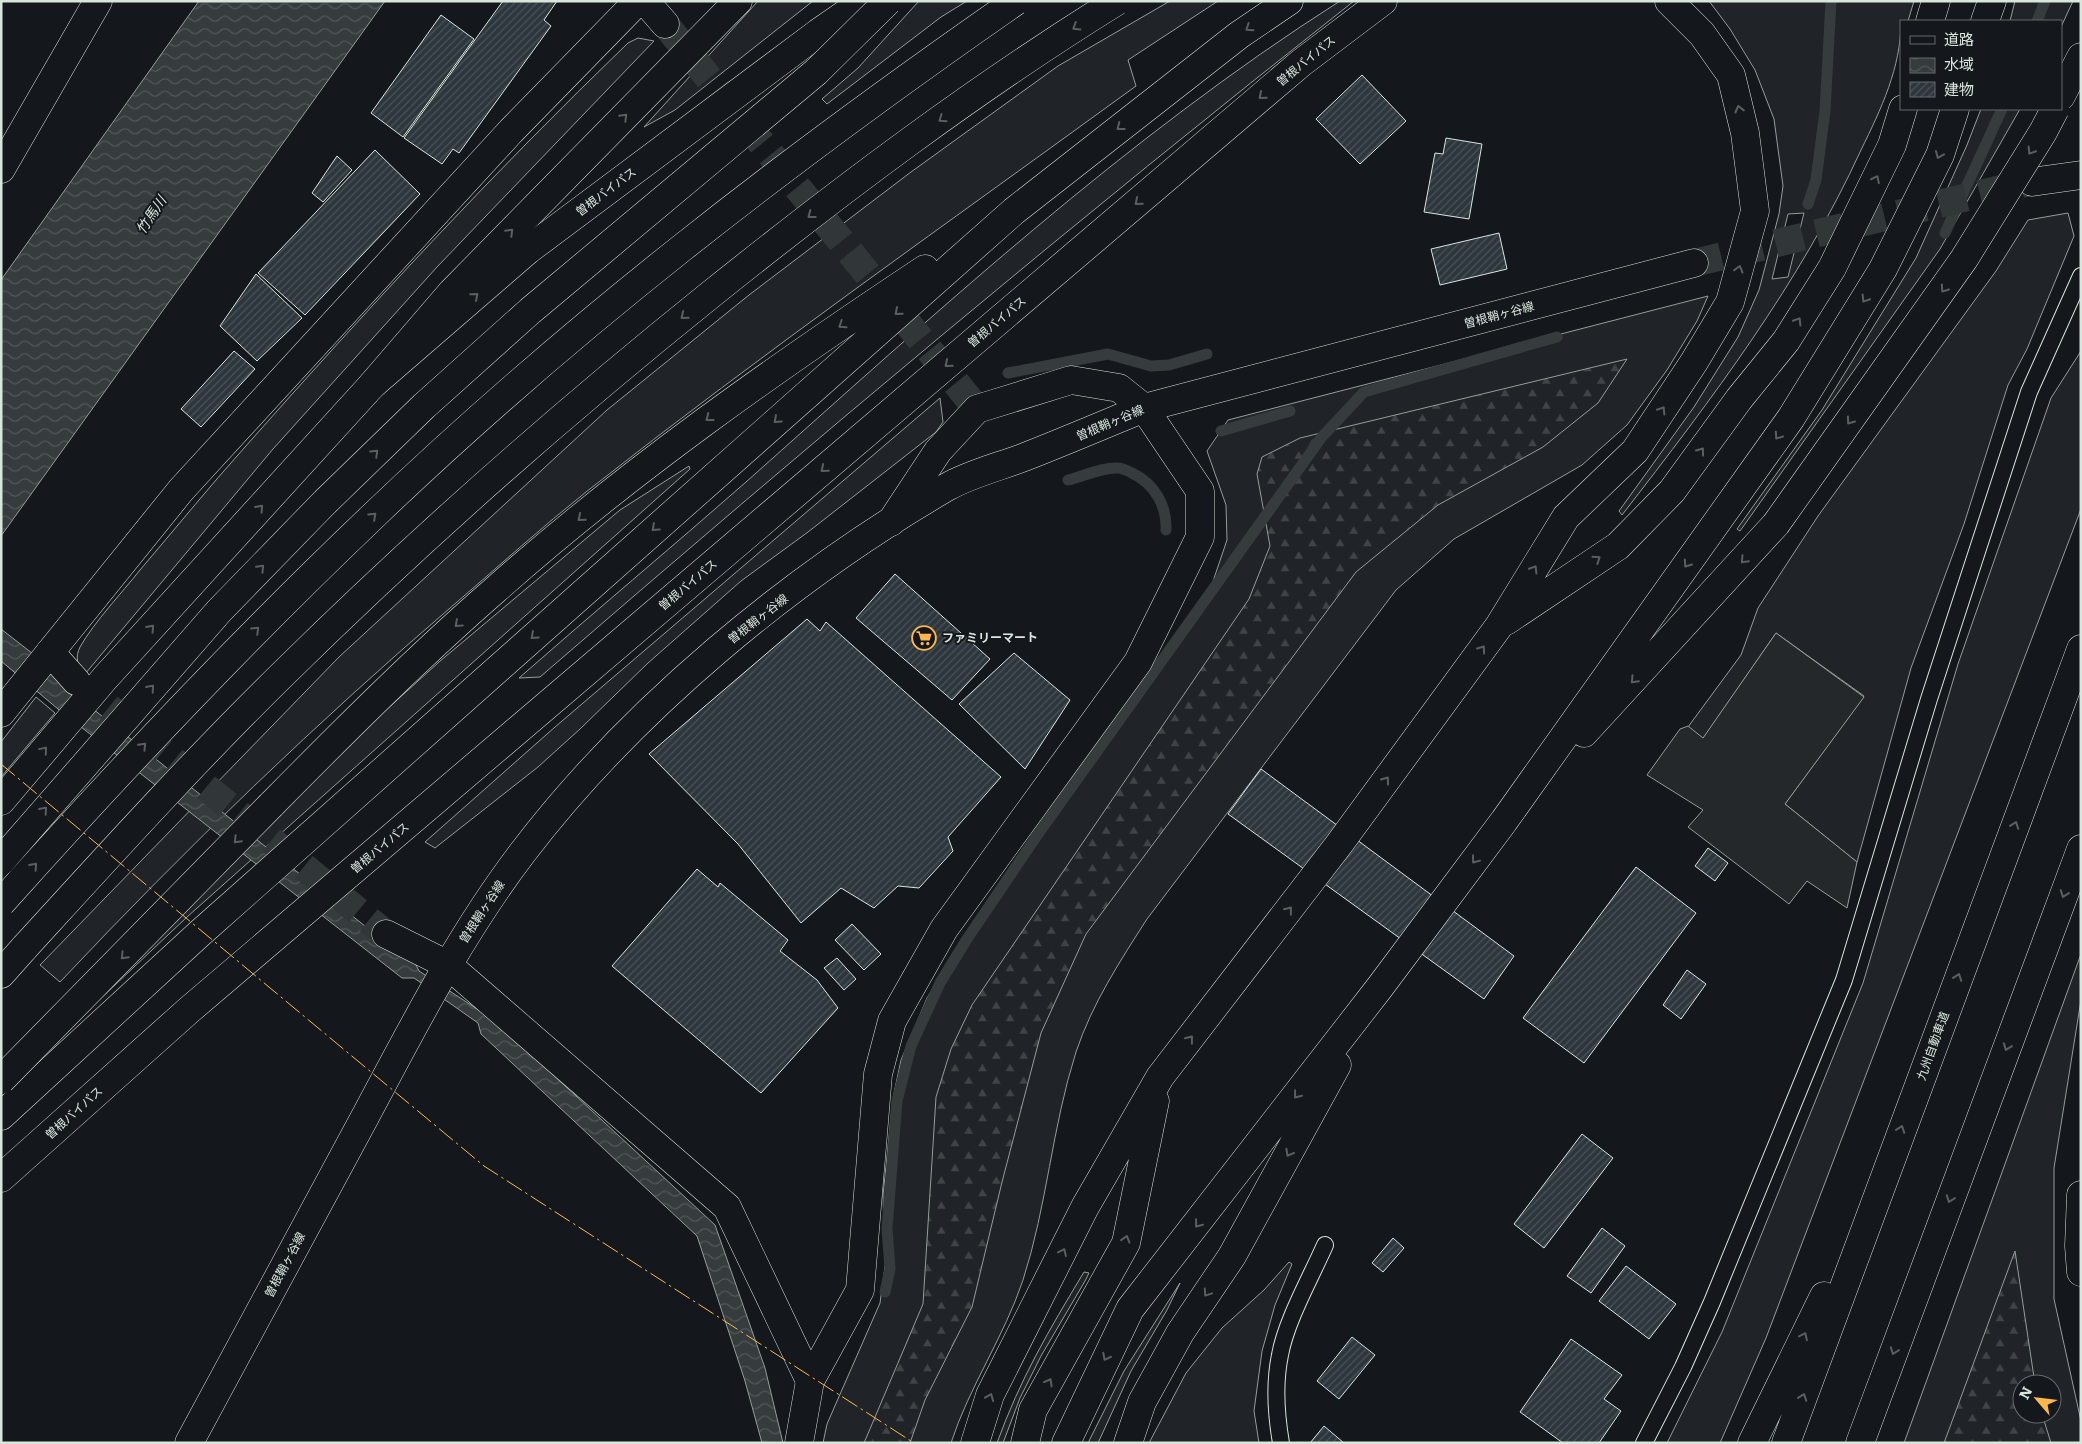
<svg xmlns="http://www.w3.org/2000/svg" width="2082" height="1444" font-family="Literata,'Noto Sans JP',serif">
	<style>
		.grass { fill: #202428; stroke: #939e99; fill-rule: evenodd }
		.forest { fill: url(#forest-firs); stroke: #939e99 }
		.parking { fill: #24282b; stroke: #939e99 }
		.water { fill: url(#water-waves); stroke: #939e99 }
		.lines { fill: none; stroke-linecap: round; stroke-linejoin: round }
		.stream { stroke: #363b3e; stroke-width: 11 }
		.building { fill: url(#building-hatch); stroke: #d8e6dc }
		.minor-tunnel { stroke: #313739; stroke-width: 28; stroke-dasharray: 28 14; stroke-linecap: butt }
		.primary-tunnel { stroke: #313739; stroke-width: 28; stroke-dasharray: 28 14; stroke-linecap: butt }
		.service-casing { stroke: #d8e6dc; stroke-width: 18 }
		.minor-casing { stroke: #d8e6dc; stroke-width: 29 }
		.tertiary-casing { stroke: #d8e6dc; stroke-width: 29 }
		.primary-casing { stroke: #d8e6dc; stroke-width: 29 }
		.trunk-casing { stroke: #d8e6dc; stroke-width: 29 }
		.motorway-casing { stroke: #d8e6dc; stroke-width: 29 }
		.service { stroke: #14181c; stroke-width: 16 }
		.minor { stroke: #14181c; stroke-width: 28 }
		.tertiary { stroke: #14181c; stroke-width: 28 }
		.primary { stroke: #14181c; stroke-width: 28 }
		.trunk { stroke: #14181c; stroke-width: 28 }
		.motorway { stroke: #14181c; stroke-width: 28 }
		.motorway-bridge-casing { stroke: #d8e6dc; stroke-width: 29; stroke-linecap: butt }
		.motorway-bridge { stroke: #14181c; stroke-width: 28 }
		.power { stroke: #ffb74d; stroke-width: 1; stroke-dasharray: 18 4 2.5 4; stroke-linecap: butt }
		.oneway { stroke: #59605f }
		.labels { text-anchor: middle; stroke-width: 4; stroke-linejoin: round; paint-order: stroke }
		.street-label { font-size: 12px; fill: #d8e6dc; stroke: #14181c }
		.poi-label { font-size: 12px; font-weight: bold; fill: #d8e6dc; stroke: #14181c; text-anchor: start }
		.water-label { font-size: 14px; font-style: italic; fill: #d8e6dc; stroke: #14181c }
	</style>
	<defs>
		<pattern id="forest-firs" width="22" height="20" patternUnits="userSpaceOnUse" patternTransform="scale(1.25)"><rect width="22" height="20" fill="#202428"/><path d="M5 1l3.5 6h-7zM16 11l3.5 6h-7z" fill="#404447"/></pattern>
		<pattern id="water-waves" width="16" height="10" patternUnits="userSpaceOnUse" patternTransform="scale(1.25)"><rect width="16" height="10" fill="#363b3e"/><path d="M0 5q4-4 8 0t8 0" fill="none" stroke="#525759"/></pattern>
		<pattern id="building-hatch" width="6" height="6" patternUnits="userSpaceOnUse" patternTransform="scale(1.25)"><rect width="6" height="6" fill="#2c363c"/><path d="M-1 1l2-2M0 6l6-6M5 7l2-2" fill="none" stroke="#4a5358"/></pattern>
	</defs>
	<rect width="100%" height="100%" fill="#14181c"/>
	<path class="grass" d="M 758,1 L 813,1 L 675,110 L 644,127 Z
		M 919,1 L 967,1 L 941,17 L 827,104 L 822,99 L 858,68 Z
		M 1170,1 L 1218,1 L 1128,60 L 1136,86 C 952,220 765,351 586,492 C 542,527 500,565 457,602 C 318,721 186,848 60,982 L 40,965 L 339,657 L 607,410 L 749,295 L 911,172 L 1058,66 Z
		M 1340,1 L 1354,1 C 1077,219 807,446 540,677 L 519,678 C 594,612 671,548 746,482 C 936,313 1125,138 1340,1 Z
		M 1709,1 L 1914,1 L 1908,21 L 1901,21 C 1901,68 1881,109 1861,150 C 1800,283 1712,399 1622,515 L 1619,511 L 1694,407 L 1738,337 L 1759,290 L 1779,214 L 1783,186 L 1774,119 L 1755,70 L 1730,29 ZM 1804,213 L 1788,277 L 1772,279 L 1788,214 Z
		M 2015,1 L 2073,1 L 2061,27 L 2061,21 L 2010,21 Z
		M 638,38 L 654,41 L 437,267 L 273,449 L 85,674 C 77,666 75,657 80,647 C 95,621 121,594 140,570 C 175,529 209,487 245,447 C 368,308 494,172 628,43 Z
		M 1981,109 L 2020,109 L 1940,249 L 1740,531 L 1737,529 L 1822,410 L 1916,258 L 1967,145 Z
		M 2068,213 L 2074,236 L 2027,349 L 2008,385 L 1964,524 L 1911,668 L 1857,862 L 1785,804 L 1864,696 L 1776,633 L 1703,739 L 1688,727 L 1741,655 L 1758,608 L 1818,516 L 1996,271 L 2028,220 Z
		M 1708,296 L 1697,321 L 1667,370 L 1627,425 L 1582,465 L 1454,539 L 1396,590 L 1147,919 C 1120,961 1092,1004 1076,1052 C 1052,1127 1047,1206 1023,1280 C 1004,1337 969,1387 951,1443 L 823,1443 L 827,1424 L 880,1303 L 885,1267 L 883,1195 L 893,1098 L 901,1060 L 927,998 L 967,934 L 1025,846 L 1210,590 L 1227,540 L 1226,505 L 1207,451 L 1228,420 Z
		M 2081,351 L 2081,509 L 1766,1338 L 1720,1443 L 1667,1443 L 1722,1332 L 1863,983 L 1958,664 L 2051,398 Z
		M 940,398 L 943,422 L 936,432 L 808,532 L 741,581 L 648,663 L 580,729 L 538,767 L 435,848 L 425,842 L 555,727 Z
		M 689,466 L 690,469 L 187,917 L 45,1051 L 179,907 L 375,720 L 439,662 L 620,510 Z
		M 36,697 L 55,713 L 1,777 L 1,742 Z
		M 2081,954 L 2081,1000 L 2054,1168 L 2054,1299 L 2081,1421 L 2081,1443 L 1904,1443 ZM 2022,1384 L 2052,1384 L 2052,1414 L 2022,1414 Z
		M 1289,1262 L 1292,1264 L 1275,1305 L 1262,1351 L 1254,1411 L 1259,1443 L 1149,1443 L 1186,1373 L 1222,1328 L 1264,1290 Z
		M 1084,1272 L 1089,1273 L 1085,1281 L 1041,1356 L 1020,1398 L 1003,1443 L 997,1443 C 1020,1379 1049,1330 1084,1272 Z
		M 1180,1283 L 1167,1310 L 1131,1371 L 1098,1443 L 1088,1443 L 1124,1371 Z"/>
	<path class="forest" d="M 1627,359 L 1598,403 L 1543,447 L 1438,505 L 1356,572 L 1086,934 L 1041,1033 L 1002,1182 L 972,1307 L 925,1400 L 910,1443 L 864,1443 L 923,1304 L 936,1097 L 951,1049 L 972,1005 L 1249,599 L 1270,546 L 1257,474 L 1262,457 L 1300,438 Z
		M 2015,1251 L 2035,1384 L 2022,1384 L 2022,1414 L 2042,1414 L 2051,1443 L 1944,1443 Z"/>
	<path class="parking" d="M 1776,633 L 1864,697 L 1785,804 L 1857,862 L 1847,908 L 1807,881 L 1789,904 L 1688,827 L 1703,810 L 1647,775 L 1680,729 L 1688,726 L 1703,738 Z"/>
	<path class="water" d="M 199,1 L 385,1 L 1,536 L 1,280 Z
		M 1,629 L 64,678 L 63,685 L 385,942 L 413,959 L 419,971 L 494,1020 L 715,1225 L 765,1368 L 783,1443 L 762,1443 L 745,1381 L 697,1236 L 481,1034 L 478,1023 L 414,978 L 402,978 L 58,709 L 1,661 Z"/>
	<g class="lines">
		<path class="stream" d="M 2037,21 L 2045,1
			M 1808,204 L 1816,180 L 1825,111 L 1831,1
			M 1945,233 L 2002,109
			M 1008,373 L 1108,354 L 1151,366 L 1169,365 L 1207,354
			M 1221,431 L 1290,411
			M 1068,480 C 1084,476 1103,467 1118,468 C 1123,468 1128,471 1132,473 C 1155,484 1167,506 1166,530
			M 885,1292 L 890,1269 L 887,1228 L 897,1101 L 911,1046 L 940,983 L 967,939 L 1038,834 L 1321,438 L 1364,392 L 1557,337"/>
	</g>
	<path class="building" d="M 503,1 L 557,1 L 544,20 L 551,26 L 459,153 L 453,149 L 442,164 L 404,138 Z
		M 441,15 L 474,39 L 403,137 L 371,113 Z
		M 1362,75 L 1406,121 L 1360,164 L 1316,119 Z
		M 1446,138 L 1482,144 L 1469,219 L 1424,212 L 1435,153 L 1443,154 Z
		M 375,150 L 420,194 L 305,315 L 258,273 Z
		M 337,156 L 352,170 L 323,202 L 312,193 Z
		M 1499,233 L 1507,269 L 1440,285 L 1431,249 Z
		M 256,274 L 302,318 L 257,361 L 220,326 Z
		M 234,351 L 255,369 L 201,427 L 181,409 Z
		M 895,574 L 990,659 L 952,700 L 856,618 Z
		M 807,619 L 820,631 L 826,622 L 1001,777 L 948,837 L 953,851 L 919,888 L 898,886 L 874,908 L 841,888 L 801,923 L 738,844 L 649,754 Z
		M 1014,653 L 1070,700 L 1025,769 L 959,704 Z
		M 1261,769 L 1514,956 L 1484,999 L 1228,814 Z
		M 1708,848 L 1728,863 L 1715,881 L 1695,866 Z
		M 1636,867 L 1696,913 L 1584,1063 L 1523,1018 Z
		M 697,869 L 718,887 L 720,883 L 788,940 L 780,951 L 817,980 L 838,1008 L 761,1093 L 612,966 Z
		M 852,924 L 881,954 L 864,970 L 835,940 Z
		M 837,958 L 856,979 L 844,990 L 824,968 Z
		M 1687,970 L 1706,984 L 1681,1019 L 1663,1005 Z
		M 1582,1134 L 1613,1158 L 1544,1248 L 1514,1224 Z
		M 1602,1228 L 1625,1246 L 1591,1293 L 1567,1276 Z
		M 1393,1238 L 1404,1248 L 1383,1272 L 1372,1263 Z
		M 1626,1266 L 1676,1304 L 1649,1339 L 1599,1301 Z
		M 1352,1337 L 1375,1355 L 1339,1399 L 1317,1381 Z
		M 1571,1339 L 1622,1375 L 1604,1399 L 1621,1411 L 1599,1443 L 1563,1443 L 1520,1412 Z
		M 1324,1426 L 1344,1443 L 1310,1443 Z"/>
	<g class="lines">
		<path class="minor-tunnel" d="M 665,24 L 977,409
			M 76,681 L 386,934"/>
		<path class="primary-tunnel" d="M 1694,263 L 2026,183"/>
		<g class="service-casing">
			<path id="service" d="M 1281,1443 C 1276,1414 1274,1384 1280,1355 C 1286,1321 1311,1277 1325,1245
				M 1644,1443 L 1683,1367 L 1712,1302 L 1844,980 L 1929,699 L 2029,392 L 2081,276"/>
		</g>
		<g class="minor-casing">
			<path id="minor" d="M 645,1 L 665,24
				M 50,652 L 76,681
				M 1,713 L 181,490 L 511,131 L 638,1
				M 386,934 L 448,965 L 727,1207 L 810,1381
				M 810,1381 L 860,1290 L 878,1074 L 892,1021 L 944,929 L 1138,662 L 1200,537 L 1200,491 L 1144,408 L 1119,388 L 1071,380 L 977,409 L 938,451 L 891,522"/>
		</g>
		<g class="tertiary-casing">
			<path id="tertiary" d="M 1,169 L 98,1
				M 799,1443 L 810,1381"/>
		</g>
		<g class="primary-casing">
			<path id="primary" d="M 2032,182 L 2081,175
				M 189,1443 C 248,1333 307,1224 366,1115 C 414,1025 461,933 523,852 C 632,709 792,577 947,487 C 970,474 998,467 1022,458 C 1063,442 1103,425 1144,408 L 1694,263"/>
		</g>
		<g class="trunk-casing">
			<path id="trunk" d="M 1,801 L 105,678 L 372,385 L 528,250 L 818,33 L 864,1
				M 1,1178 L 189,1010 L 1301,63 L 1383,1"/>
		</g>
		<g class="motorway-casing">
			<path id="motorway" d="M 1930,21 L 1936,1
				M 1985,21 L 1992,1
				M 2061,96 L 2081,57
				M 372,385 L 452,292 L 738,1
				M 1506,621 L 1618,546 L 1672,491 L 1739,399 L 1786,341 L 1832,268 L 1892,145 L 1903,109
				M 1584,733 L 1776,524
				M 271,805 C 344,731 417,658 495,590 C 629,471 776,368 925,269
				M 1,974 L 25,947
				M 1,1116 L 199,934 L 1014,211 L 1239,35 L 1289,1
				M 2081,1195 L 2079,1246 L 2081,1272
				M 975,1443 L 990,1395 L 1085,1207 L 1160,1077 L 1340,843 L 1499,626 L 1566,517 L 1635,451 L 1694,362 L 1730,302 L 1755,211 L 1745,133 L 1731,75 L 1702,34 L 1669,1
				M 1025,1443 L 1033,1410 L 1126,1243 L 1155,1101
				M 1066,1443 L 1130,1309 L 1380,987 L 1504,821 L 1791,418 L 1883,269 L 1940,155 L 1955,109
				M 1128,1443 L 1142,1402 L 1180,1333 L 1232,1256 L 1337,1065
				M 1752,1443 L 1824,1296
				M 1786,1443 L 2081,649
				M 1860,1443 L 2081,849"/>
		</g>
		<use href="#service" class="service"/>
		<use href="#minor" class="minor"/>
		<use href="#tertiary" class="tertiary"/>
		<use href="#primary" class="primary"/>
		<use href="#trunk" class="trunk"/>
		<use href="#motorway" class="motorway"/>
		<g class="motorway-bridge-casing">
			<path id="motorway-bridge" d="M 1776,524 L 1964,259 L 2043,132 L 2055,109
				M 1,861 L 219,611 L 325,502 L 424,406 L 530,311 L 816,72 L 888,1
				M 1,903 C 120,770 242,641 371,518 C 570,327 790,158 1016,1
				M 25,947 C 110,854 195,760 285,672 C 420,539 562,414 710,295 C 841,190 975,89 1117,1
				M 1,1080 L 271,805"/>
		</g>
		<use href="#motorway-bridge" class="motorway-bridge"/>
		<path class="power" d="M 1,764 L 484,1166 L 914,1443"/>
	</g>
	<defs><path id="oneway-chevron" d="M-2-3.5L2.5 0L-2 3.5" fill="none" stroke-width="1.6" stroke-linecap="round" stroke-linejoin="round" transform="scale(1.25)"/></defs>
	<g class="oneway">
		<use href="#oneway-chevron" transform="translate(1076 27) rotate(148)"/>
		<use href="#oneway-chevron" transform="translate(1249 28) rotate(146)"/>
		<use href="#oneway-chevron" transform="translate(1262 96) rotate(140)"/>
		<use href="#oneway-chevron" transform="translate(1739 109) rotate(-104)"/>
		<use href="#oneway-chevron" transform="translate(624 117) rotate(-45)"/>
		<use href="#oneway-chevron" transform="translate(942 119) rotate(145)"/>
		<use href="#oneway-chevron" transform="translate(1120 127) rotate(142)"/>
		<use href="#oneway-chevron" transform="translate(2031 151) rotate(122)"/>
		<use href="#oneway-chevron" transform="translate(1939 155) rotate(113)"/>
		<use href="#oneway-chevron" transform="translate(1876 179) rotate(-64)"/>
		<use href="#oneway-chevron" transform="translate(1138 202) rotate(140)"/>
		<use href="#oneway-chevron" transform="translate(811 215) rotate(143)"/>
		<use href="#oneway-chevron" transform="translate(510 232) rotate(-45)"/>
		<use href="#oneway-chevron" transform="translate(1739 269) rotate(-75)"/>
		<use href="#oneway-chevron" transform="translate(1944 289) rotate(125)"/>
		<use href="#oneway-chevron" transform="translate(475 296) rotate(-41)"/>
		<use href="#oneway-chevron" transform="translate(1865 299) rotate(122)"/>
		<use href="#oneway-chevron" transform="translate(898 312) rotate(139)"/>
		<use href="#oneway-chevron" transform="translate(684 316) rotate(141)"/>
		<use href="#oneway-chevron" transform="translate(1798 321) rotate(-58)"/>
		<use href="#oneway-chevron" transform="translate(842 325) rotate(146)"/>
		<use href="#oneway-chevron" transform="translate(948 364) rotate(140)"/>
		<use href="#oneway-chevron" transform="translate(1662 410) rotate(-57)"/>
		<use href="#oneway-chevron" transform="translate(709 418) rotate(142)"/>
		<use href="#oneway-chevron" transform="translate(777 420) rotate(138)"/>
		<use href="#oneway-chevron" transform="translate(1850 421) rotate(126)"/>
		<use href="#oneway-chevron" transform="translate(1778 436) rotate(125)"/>
		<use href="#oneway-chevron" transform="translate(1701 451) rotate(-54)"/>
		<use href="#oneway-chevron" transform="translate(375 453) rotate(-44)"/>
		<use href="#oneway-chevron" transform="translate(824 469) rotate(140)"/>
		<use href="#oneway-chevron" transform="translate(260 508) rotate(-48)"/>
		<use href="#oneway-chevron" transform="translate(373 516) rotate(-43)"/>
		<use href="#oneway-chevron" transform="translate(581 518) rotate(140)"/>
		<use href="#oneway-chevron" transform="translate(655 528) rotate(138)"/>
		<use href="#oneway-chevron" transform="translate(1597 559) rotate(-34)"/>
		<use href="#oneway-chevron" transform="translate(1744 560) rotate(133)"/>
		<use href="#oneway-chevron" transform="translate(1687 564) rotate(125)"/>
		<use href="#oneway-chevron" transform="translate(261 568) rotate(-46)"/>
		<use href="#oneway-chevron" transform="translate(1534 569) rotate(-58)"/>
		<use href="#oneway-chevron" transform="translate(458 624) rotate(138)"/>
		<use href="#oneway-chevron" transform="translate(151 628) rotate(-48)"/>
		<use href="#oneway-chevron" transform="translate(256 630) rotate(-44)"/>
		<use href="#oneway-chevron" transform="translate(534 636) rotate(138)"/>
		<use href="#oneway-chevron" transform="translate(1482 649) rotate(-54)"/>
		<use href="#oneway-chevron" transform="translate(1634 680) rotate(133)"/>
		<use href="#oneway-chevron" transform="translate(151 688) rotate(-49)"/>
		<use href="#oneway-chevron" transform="translate(143 746) rotate(-46)"/>
		<use href="#oneway-chevron" transform="translate(44 750) rotate(-50)"/>
		<use href="#oneway-chevron" transform="translate(1386 780) rotate(-54)"/>
		<use href="#oneway-chevron" transform="translate(44 810) rotate(-49)"/>
		<use href="#oneway-chevron" transform="translate(2015 825) rotate(-70)"/>
		<use href="#oneway-chevron" transform="translate(237 840) rotate(134)"/>
		<use href="#oneway-chevron" transform="translate(1475 860) rotate(127)"/>
		<use href="#oneway-chevron" transform="translate(34 866) rotate(-48)"/>
		<use href="#oneway-chevron" transform="translate(2064 894) rotate(110)"/>
		<use href="#oneway-chevron" transform="translate(1289 910) rotate(-52)"/>
		<use href="#oneway-chevron" transform="translate(124 956) rotate(134)"/>
		<use href="#oneway-chevron" transform="translate(1958 977) rotate(-70)"/>
		<use href="#oneway-chevron" transform="translate(1190 1039) rotate(-52)"/>
		<use href="#oneway-chevron" transform="translate(2007 1047) rotate(110)"/>
		<use href="#oneway-chevron" transform="translate(1297 1095) rotate(128)"/>
		<use href="#oneway-chevron" transform="translate(1901 1129) rotate(-70)"/>
		<use href="#oneway-chevron" transform="translate(1289 1153) rotate(119)"/>
		<use href="#oneway-chevron" transform="translate(1950 1199) rotate(110)"/>
		<use href="#oneway-chevron" transform="translate(1198 1224) rotate(128)"/>
		<use href="#oneway-chevron" transform="translate(1126 1239) rotate(-73)"/>
		<use href="#oneway-chevron" transform="translate(1063 1252) rotate(-64)"/>
		<use href="#oneway-chevron" transform="translate(1207 1293) rotate(124)"/>
		<use href="#oneway-chevron" transform="translate(1804 1336) rotate(-64)"/>
		<use href="#oneway-chevron" transform="translate(1894 1351) rotate(110)"/>
		<use href="#oneway-chevron" transform="translate(1106 1357) rotate(117)"/>
		<use href="#oneway-chevron" transform="translate(1049 1382) rotate(-61)"/>
		<use href="#oneway-chevron" transform="translate(990 1397) rotate(-68)"/>
		<use href="#oneway-chevron" transform="translate(1803 1397) rotate(-70)"/>
	</g>
	<defs>
		<g id="supermarket-ring" transform="scale(1.25)"><circle r="9.5" fill="#14181c" stroke="#ffb74d" stroke-width="1.5"/><path d="M-6-5.5h2.5l.6 2H6L4.5 2H-2.5L-4.4-4H-6ZM-1.5 3.2a1.3 1.3 0 1 0 .1 0ZM3 3.2a1.3 1.3 0 1 0 .1 0Z" fill="#ffb74d"/></g>
	</defs>
	<g fill-rule="evenodd">
		<use href="#supermarket-ring" x="924" y="638"/>
	</g>
	<g class="labels">
		<g class="street-label">
			<text transform="translate(1306 61) rotate(-39)" y="4">曽根バイパス</text>
			<text transform="translate(606 192) rotate(-37)" y="4">曽根バイパス</text>
			<text transform="translate(1499 315) rotate(-15)" y="4">曽根鞘ヶ谷線</text>
			<text transform="translate(997 322) rotate(-40)" y="4">曽根バイパス</text>
			<text transform="translate(1110 423) rotate(-23)" y="4">曽根鞘ヶ谷線</text>
			<text transform="translate(688 585) rotate(-40)" y="4">曽根バイパス</text>
			<text transform="translate(758 619) rotate(-38)" y="4">曽根鞘ヶ谷線</text>
			<text transform="translate(380 848) rotate(-40)" y="4">曽根バイパス</text>
			<text transform="translate(482 912) rotate(-57)" y="4">曽根鞘ヶ谷線</text>
			<text transform="translate(1933 1046) rotate(-70)" y="4">九州自動車道</text>
			<text transform="translate(74 1113) rotate(-42)" y="4">曽根バイパス</text>
			<text transform="translate(285 1265) rotate(-62)" y="4">曽根鞘ヶ谷線</text>
		</g>
		<g class="poi-label">
			<text x="942" y="642">ファミリーマート</text>
		</g>
		<g class="water-label">
			<text transform="translate(151 215) rotate(-56)" y="5">竹馬川</text>
		</g>
	</g>
	<rect width="2082" height="1444" fill="none" stroke="#d8e6dc" stroke-width="5"/>
	<rect x="1900" y="20" width="162" height="90" fill="#14181c" stroke="#626a69"/>
	<rect x="1910" y="36" width="25" height="8" fill="#14181c" stroke="#626a69"/>
	<text x="1944" y="45" font-size="15" fill="#d8e6dc">道路</text>
	<rect x="1910" y="58" width="25" height="15" fill="url(#water-waves)" stroke="#626a69"/>
	<text x="1944" y="70" font-size="15" fill="#d8e6dc">水域</text>
	<rect x="1910" y="82" width="25" height="15" fill="url(#building-hatch)" stroke="#626a69"/>
	<text x="1944" y="95" font-size="15" fill="#d8e6dc">建物</text>
	<g transform="translate(2037 1399) rotate(298)"><circle r="24" fill="#14181c" stroke="#626a69"/>
	<path d="M0-4L9 19L0 12L-9 19Z" fill="#ffb74d"/>
	<text y="-8" font-size="14" font-weight="bold" text-anchor="middle" fill="#d8e6dc">N</text>
	</g>
</svg>
